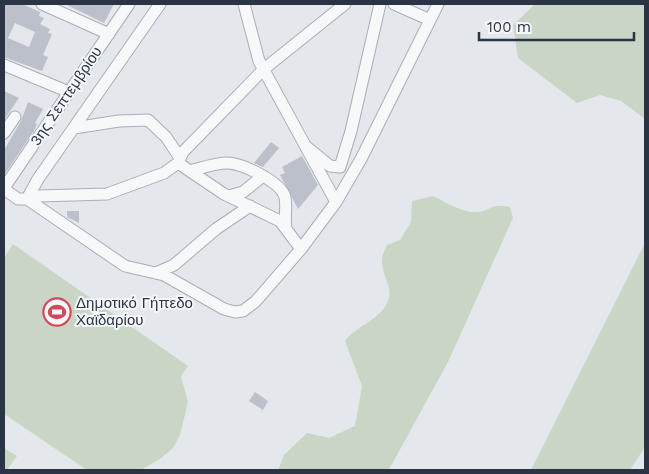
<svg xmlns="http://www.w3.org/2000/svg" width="649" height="474" font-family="'Work Sans',sans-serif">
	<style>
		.green { fill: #c9d6c5 }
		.building { fill: #bbc0ca; fill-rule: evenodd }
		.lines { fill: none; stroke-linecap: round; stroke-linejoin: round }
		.street-casing { stroke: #a9aeb7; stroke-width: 13 }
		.street { stroke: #f7f8fa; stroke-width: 11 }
		.labels { text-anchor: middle; stroke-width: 4; stroke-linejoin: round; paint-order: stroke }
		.street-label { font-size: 15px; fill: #2b3445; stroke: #f4f6f9 }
		.poi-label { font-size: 15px; fill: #2b3445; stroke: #f4f6f9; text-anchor: start }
	</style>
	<rect width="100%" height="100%" fill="#e4e7ec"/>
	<path class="green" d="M 535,4 L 645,4 L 645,119 L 621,101 L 600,95 L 577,103 L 518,58 L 513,25 Z
		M 433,196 C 447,203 462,213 479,212 C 493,210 490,203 510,207 L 513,218 L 448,362 L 392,464 L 388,470 L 278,470 L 284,455 L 307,433 L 329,438 L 355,426 L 362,386 L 345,341 C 356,326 377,321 386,305 C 396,289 381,276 382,260 C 382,255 385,250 387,245 L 400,240 L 411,222 L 412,201 Z
		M 645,243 L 645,447 L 630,470 L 531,470 Z
		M 13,244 L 188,366 L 181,376 L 188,402 L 180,435 L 173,448 L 160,459 L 141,470 L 87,470 L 4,414 L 4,258 Z
		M 4,448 L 17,456 L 7,470 L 4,470 Z"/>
	<path class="building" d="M 4,4 L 22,4 L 40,12 L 39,16 L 44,18 L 40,24 L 50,29 L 48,33 L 52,34 L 43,55 L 48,57 L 42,71 L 4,57 ZM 15,23 L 35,32 L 29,47 L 8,38 Z
		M 65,4 L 114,4 L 104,23 Z
		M 4,91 L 19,98 L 4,120 Z
		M 28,102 L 43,109 L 35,123 L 37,124 L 34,131 L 4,175 L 4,150 L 21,121 Z
		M 271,142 L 279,148 L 263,167 L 254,163 Z
		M 302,156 L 318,185 L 298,209 L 280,175 L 285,173 L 282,167 Z
		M 67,211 L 79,211 L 79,223 L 67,217 Z
		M 255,392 L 268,401 L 263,410 L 249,401 Z"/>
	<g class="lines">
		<g class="street-casing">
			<path id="street" d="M 42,4 L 109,34
				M 244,4 L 259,61 L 336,202
				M 394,4 L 430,20
				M 4,65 L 69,92
				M 74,128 L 119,121 L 148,120 L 166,137 L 180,158
				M 4,133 L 15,117
				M 308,148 L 330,166 L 340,167 L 351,131 L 380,4
				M 178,163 L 224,194 L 280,221 L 301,249
				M 190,171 C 202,168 215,163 227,163 C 242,163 281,182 285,197 C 287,207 284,218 286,228
				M 4,188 L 129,4
				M 4,189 L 18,199 L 27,199 L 125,266 L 164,275 L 224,309 L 235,312 L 243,311 L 256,301 L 301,249 L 336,202 L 361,159 L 438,4
				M 229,196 L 243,192 L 263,176
				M 27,199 L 39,196 L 107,194 L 164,173 L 178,163 L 183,152 L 264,69 L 345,4
				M 27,199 L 38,179 L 160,4
				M 156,273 L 174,265 L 216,229 L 250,206"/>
		</g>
		<use href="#street" class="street"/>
	</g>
	<defs>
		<g id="stadium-ring" transform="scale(1.4375)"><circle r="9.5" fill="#f4f6f9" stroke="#d1495b" stroke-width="1.5"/><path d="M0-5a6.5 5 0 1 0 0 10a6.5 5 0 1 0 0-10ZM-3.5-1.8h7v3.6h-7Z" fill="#d1495b"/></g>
	</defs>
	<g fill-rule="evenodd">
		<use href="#stadium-ring" x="57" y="312"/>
	</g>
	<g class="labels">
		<g class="street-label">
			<text transform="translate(66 96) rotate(-56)" y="5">3ης Σεπτεμβρίου</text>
		</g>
		<g class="poi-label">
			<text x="76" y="308">Δημοτικό Γήπεδο<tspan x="76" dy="17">Χαϊδαρίου</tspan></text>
		</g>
	</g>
	<rect width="649" height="474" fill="none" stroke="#2b3445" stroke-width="10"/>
	<path d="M479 32v8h155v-8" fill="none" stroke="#2b3445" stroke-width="2.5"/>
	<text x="487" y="32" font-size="15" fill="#2b3445" stroke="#f4f6f9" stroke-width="4" paint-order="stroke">100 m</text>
</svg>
